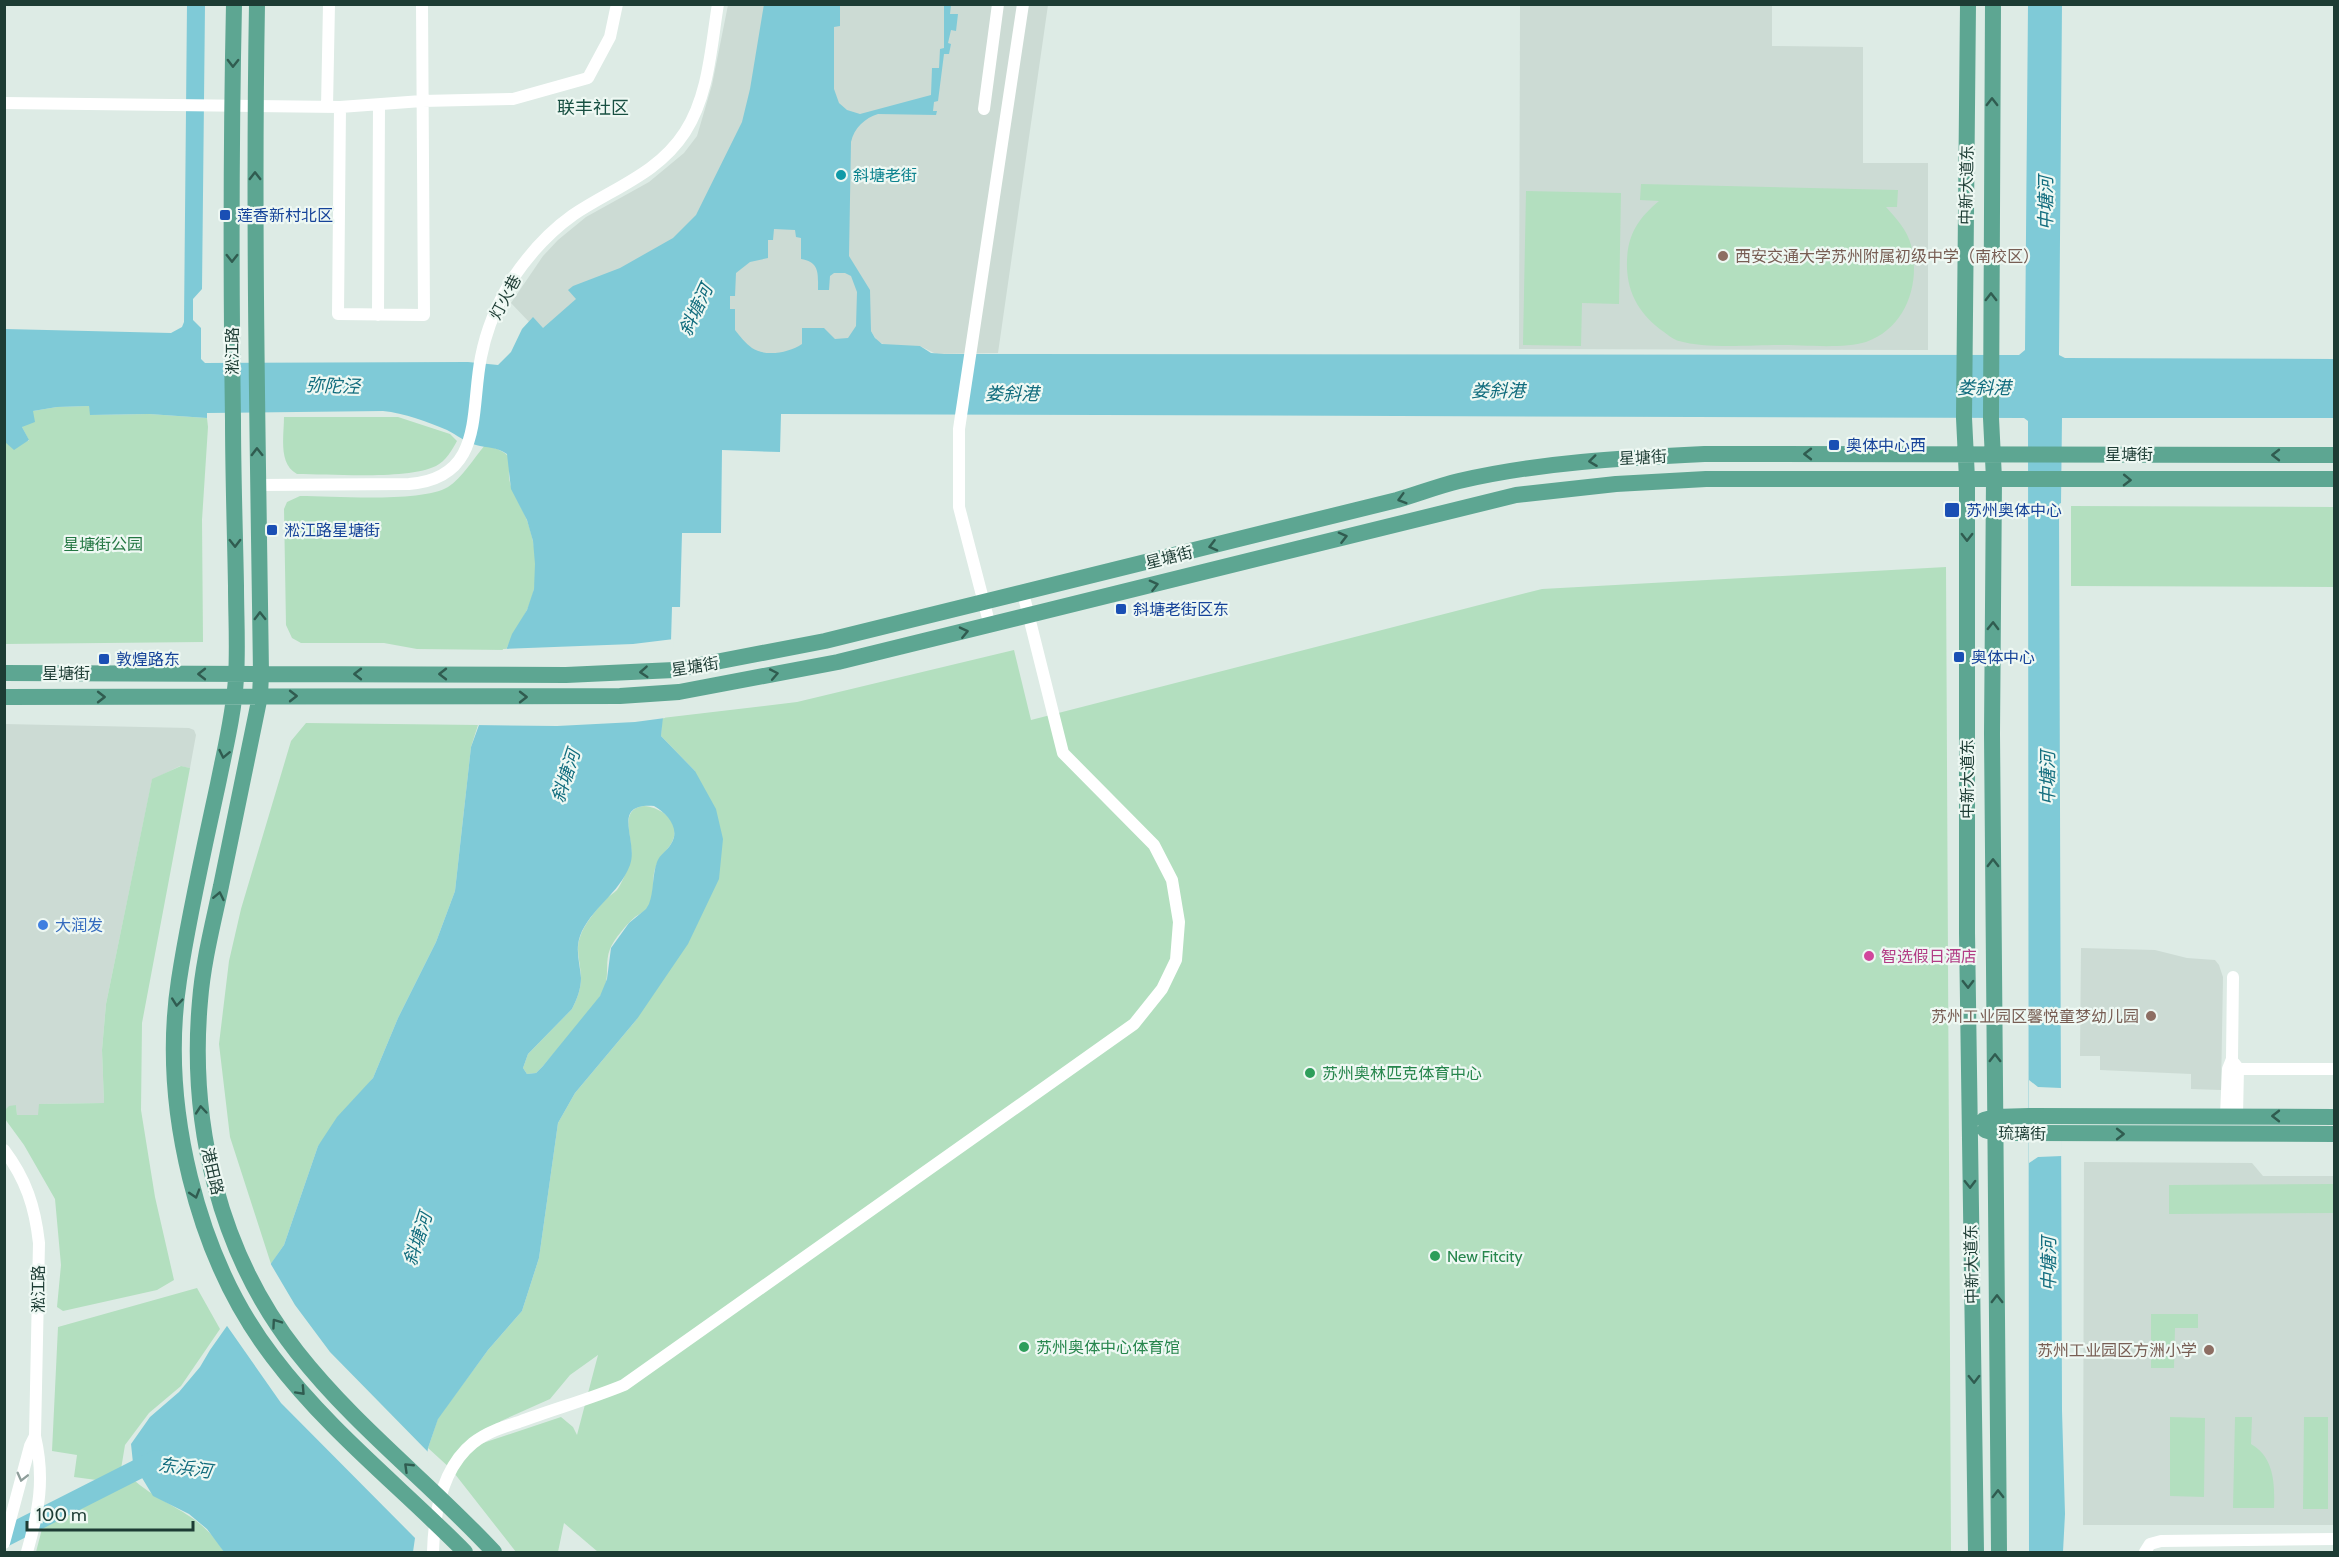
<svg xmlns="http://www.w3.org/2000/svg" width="2339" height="1557" font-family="Cabin,'Noto Sans SC',sans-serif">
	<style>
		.built { fill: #ccdbd4 }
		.green { fill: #b3dfbf; fill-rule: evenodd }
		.water { fill: #7fcad7; fill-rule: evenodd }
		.pier { fill: #ddebe5 }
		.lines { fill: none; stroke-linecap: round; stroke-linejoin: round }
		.river { stroke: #7fcad7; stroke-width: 20 }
		.minor { stroke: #fff; stroke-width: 12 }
		.major { stroke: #5da692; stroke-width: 16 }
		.oneway { stroke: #305c50 }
		.oneway2 { stroke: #8e9e9a }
		.culture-dot { fill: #0f9aa8; stroke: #eef8f3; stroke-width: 2 }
		.transit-dot { fill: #1a4fb4; stroke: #eef8f3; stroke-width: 2 }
		.education-dot { fill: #8d6e63; stroke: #eef8f3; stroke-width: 2 }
		.shop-dot { fill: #3f7fe0; stroke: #eef8f3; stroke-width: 2 }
		.hotel-dot { fill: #d1479c; stroke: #eef8f3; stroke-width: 2 }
		.leisure-dot { fill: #2e9e5b; stroke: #eef8f3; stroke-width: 2 }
		.labels { text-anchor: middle; stroke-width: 4.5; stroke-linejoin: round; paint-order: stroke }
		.culture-label { font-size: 16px; fill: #0d838f; stroke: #eef8f3; text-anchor: start }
		.street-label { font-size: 16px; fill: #1d3c34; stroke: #eef8f3 }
		.transit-label { font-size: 16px; fill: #164399; stroke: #eef8f3; text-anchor: start }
		.education-label { font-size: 16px; fill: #785e54; stroke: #eef8f3; text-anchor: end }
		.park-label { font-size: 16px; fill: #247743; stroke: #eef8f3 }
		.shop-label { font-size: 16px; fill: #366cbe; stroke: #eef8f3; text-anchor: start }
		.hotel-label { font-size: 16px; fill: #b23c85; stroke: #eef8f3; text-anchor: start }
		.leisure-label { font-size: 16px; fill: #27864d; stroke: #eef8f3; text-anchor: start }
		.neighbourhood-label { font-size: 18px; fill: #185042; stroke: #eef8f3 }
		.water-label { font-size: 18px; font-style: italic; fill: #126d7e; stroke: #eef8f3 }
	</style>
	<rect width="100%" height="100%" fill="#ddebe5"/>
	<path class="built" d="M 728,5 L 1048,5 L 998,353 L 936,354 L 920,346 L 887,346 L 877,341 L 871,331 L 852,359 L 550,344 L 511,303 L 543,256 L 558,240 L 586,217 L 649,182 L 684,153 L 697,136 L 712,85 Z
		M 1520,5 L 1772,5 L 1772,46 L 1863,47 L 1863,163 L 1928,163 L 1928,350 L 1519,349 Z
		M 5,724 L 189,728 L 194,730 L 196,735 L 190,768 L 180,766 L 152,780 L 106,1004 L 102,1050 L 104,1103 L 39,1104 L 39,1115 L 17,1115 L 16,1105 L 5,1110 Z
		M 2081,948 L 2155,950 L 2187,958 L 2215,960 L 2219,965 L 2223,977 L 2221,1090 L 2191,1089 L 2191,1074 L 2100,1070 L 2100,1056 L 2080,1056 Z
		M 2084,1162 L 2252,1163 L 2263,1176 L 2334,1176 L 2334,1525 L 2083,1525 Z"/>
	<path class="green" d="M 1641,184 L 1898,190 L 1897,207 L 1886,207 C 1896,218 1907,230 1911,245 C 1921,283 1906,328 1866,342 C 1844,349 1803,345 1779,345 C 1750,345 1706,349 1679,341 C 1674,340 1668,335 1664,332 C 1641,316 1628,295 1627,268 C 1626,238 1636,220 1659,201 L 1640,200 Z
		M 1526,191 L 1621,193 L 1619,304 L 1582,303 L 1581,346 L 1523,345 Z
		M 89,406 L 91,415 L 149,414 L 207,418 L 208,427 L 202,520 L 203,642 L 5,644 L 5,442 L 29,441 L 22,427 L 33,411 L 57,407 Z
		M 284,417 L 398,417 L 450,434 L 457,441 C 452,450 446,461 436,466 C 407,480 331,474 297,474 C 278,464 284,436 284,417 Z
		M 485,445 C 526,457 501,462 512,489 C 516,499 522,508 526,518 C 536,543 540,575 531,600 C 525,618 513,632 506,650 L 417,649 L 384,643 L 301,643 L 292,638 L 286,625 L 284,509 L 287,502 L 300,496 C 334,496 421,503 448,487 C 462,478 474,458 485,445 Z
		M 2071,506 L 2334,507 L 2334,587 L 2071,586 Z
		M 1946,567 L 1951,1552 L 598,1552 L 564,1523 L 558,1552 L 516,1552 L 451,1469 L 428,1448 L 438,1418 L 488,1350 L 522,1311 L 539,1258 L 558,1123 L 575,1093 L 637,1019 L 695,771 L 661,736 L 662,718 L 797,702 L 1014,650 L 1031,720 L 1542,589 ZM 598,1355 L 577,1435 L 573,1427 L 561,1417 L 480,1444 L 462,1459 L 501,1421 L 550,1399 L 570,1375 Z
		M 306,723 L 478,725 L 471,747 L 455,891 L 436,942 L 398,1018 L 373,1078 L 318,1146 L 284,1245 L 271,1264 L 230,1137 L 219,1044 L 229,961 L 241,909 L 291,741 Z
		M 181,766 L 190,768 L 142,1023 L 141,1110 L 155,1197 L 174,1280 L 157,1290 L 63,1311 L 57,1307 L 61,1265 L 55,1199 L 24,1145 L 5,1119 L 5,1110 L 9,1106 L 16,1105 L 17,1115 L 38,1115 L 39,1104 L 104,1103 L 102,1050 L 106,1004 L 152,779 Z
		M 644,806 C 661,807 682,822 672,842 C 666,853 660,854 655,869 C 651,881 656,898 647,909 C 644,912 639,914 635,917 C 627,924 614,939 610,949 C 605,961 609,974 605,986 C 598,1007 559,1047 543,1066 L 536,1073 L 527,1074 L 523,1068 L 528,1054 L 572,1009 C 577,999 581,989 581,978 C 581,964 575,950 580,937 C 584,924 597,909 606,899 C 609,896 614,893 617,890 C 622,883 630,865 631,856 C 634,839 617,809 644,806 Z
		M 2334,1184 L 2334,1213 L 2169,1214 L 2169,1185 Z
		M 197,1288 L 220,1329 L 181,1386 L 149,1413 L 125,1445 L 121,1469 L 104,1481 L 74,1477 L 77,1455 L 52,1451 L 58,1327 Z
		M 2151,1314 L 2198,1314 L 2198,1328 L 2175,1328 L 2174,1368 L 2151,1368 Z
		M 2170,1417 L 2205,1418 L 2204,1497 L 2170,1496 Z
		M 2235,1417 L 2252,1417 L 2251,1444 C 2274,1457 2275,1484 2274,1508 L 2233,1508 Z
		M 2304,1417 L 2328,1417 L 2328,1509 L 2303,1509 Z
		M 135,1481 C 168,1509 200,1512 224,1552 L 36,1552 L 43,1525 Z"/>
	<path class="water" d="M 764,4 L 840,5 L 840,26 L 834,27 L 834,89 L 839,103 L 847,110 L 860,114 L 931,95 L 932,68 L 939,68 L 940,49 L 944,48 L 944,5 L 951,5 L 950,14 L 958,14 L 956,31 L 951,30 L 948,43 L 951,44 L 949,54 L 944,54 L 938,101 L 934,102 L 933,111 L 937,111 L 936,115 L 878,114 C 865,118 854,128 851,142 L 849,256 L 870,290 L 871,331 L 875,338 L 882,344 L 920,346 L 931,353 L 944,354 L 2019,355 L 2025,350 L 2028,5 L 2062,5 L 2059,355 L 2065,358 L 2334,359 L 2334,418 L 2062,418 L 2061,503 L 2059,504 L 2062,1411 L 2065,1514 L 2063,1552 L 2029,1552 L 2028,421 L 2024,418 L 781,414 L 780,452 L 722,450 L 721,533 L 682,533 L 680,607 L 672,607 L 671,641 L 661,736 L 695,771 L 716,809 L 723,839 L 719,879 L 688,944 L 637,1019 L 575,1093 L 558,1123 L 539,1258 L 522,1311 L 488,1350 L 438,1419 L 428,1448 L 413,1552 L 224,1552 L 207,1529 L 189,1514 L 153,1496 L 133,1463 L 131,1444 L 150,1417 L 179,1392 L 200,1367 L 210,1350 L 284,1245 L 318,1146 L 337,1117 L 373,1078 L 398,1018 L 436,942 L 455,891 L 471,747 L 512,634 L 527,610 L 534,589 L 535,564 L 533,541 L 527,520 L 511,489 L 507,454 C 497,447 487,448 476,445 C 465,442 457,435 447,430 C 428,422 404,413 383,411 L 207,413 L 207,418 L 149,414 L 90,415 L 89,406 L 57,407 L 33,411 L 35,422 L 22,427 L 29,440 L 14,450 L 5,442 L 5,329 L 171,333 L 182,327 L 184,322 L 187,5 L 205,5 L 202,289 L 193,299 L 193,320 L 201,328 L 201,359 L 205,363 L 468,362 L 498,365 L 511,352 L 522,329 L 533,317 L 543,328 L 576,299 L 568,290 L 573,286 L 620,268 L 673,238 L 696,215 L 742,122 L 750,89 ZM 774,229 L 795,230 L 796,237 L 801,238 L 801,259 C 820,262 818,274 818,290 L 829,290 L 830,276 L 834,273 L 845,273 L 851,276 L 857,292 L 856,326 L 848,338 L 835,339 L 824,328 L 802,328 L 802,344 C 789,353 765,357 752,348 C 745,343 740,336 735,330 L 735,309 L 730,309 L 730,296 L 735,296 L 736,273 L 750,262 L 768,258 L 768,240 L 773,240 ZM 654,806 C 667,813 681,829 671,844 C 667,851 660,854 657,862 C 652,876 654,891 649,904 L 646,909 L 629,923 L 611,948 L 607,979 L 600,996 L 543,1066 L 536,1073 L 527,1074 L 523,1068 L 528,1054 L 572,1009 C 577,999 581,989 581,978 C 580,964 575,950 580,936 C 590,909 619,894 630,865 C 639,840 609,803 654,806 Z"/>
	<path class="pier" d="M 674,639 L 665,718 L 635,722 L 557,726 L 475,725 L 503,649 L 633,644 Z
		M 2029,1080 L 2038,1087 L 2061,1088 L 2062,1156 L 2038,1157 L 2029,1163 Z
		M 269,1261 L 295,1305 L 330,1352 L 430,1454 L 417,1540 L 281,1403 L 225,1323 Z"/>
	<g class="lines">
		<path class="river" d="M 4,1537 L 156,1460 L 160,1461"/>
		<path class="minor" d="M 4,103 L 340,107 L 422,101 L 513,99 L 588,78 L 610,37 L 617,4
			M 327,107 L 329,4
			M 340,107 L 338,314 L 424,315 L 422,4
			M 984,109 L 998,4
			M 378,315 L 379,105
			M 258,485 L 409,484 C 485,478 470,411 481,357 C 486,331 497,304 511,281 C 527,257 549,232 573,215 C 613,188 658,174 685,132 C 709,95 711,46 718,4
			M 990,626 L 959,507 L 959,429 L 1023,4
			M 2234,1063 L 2238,1068 L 2237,1116
			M 2228,1069 L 2334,1069
			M 2226,1116 L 2228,1069 L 2232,1059 L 2233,977
			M 4,1150 C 26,1179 35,1207 39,1243 L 35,1436 C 45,1479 39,1510 27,1552
			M 4,1543 L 30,1446 L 35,1436
			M 433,1552 C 434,1515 442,1468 473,1443 C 487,1432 503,1427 519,1422 C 554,1409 590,1399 624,1385 L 1134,1024 L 1162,989 L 1176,960 L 1179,922 L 1172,880 L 1154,845 L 1063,753 L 1023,593
			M 2145,1552 L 2150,1544 L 2161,1541 L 2334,1539"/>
		<path class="major" d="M 234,4 C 231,143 231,282 233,420 C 233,475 235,531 236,586 C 236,616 238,647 236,678 C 234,713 225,749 218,784 C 204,849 189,914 179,980 C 160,1104 196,1257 273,1357 C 328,1430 402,1488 465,1552
			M 257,4 C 253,228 258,451 261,674 L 260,696 C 247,760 234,823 221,886 C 213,924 203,962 200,1001 C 189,1124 219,1253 297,1352 C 355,1426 431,1484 494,1552
			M 1968,4 L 1964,418 L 1967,479 L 1967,933 L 1976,1552
			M 1993,4 L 1991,418 L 1994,479 L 1992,734 L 1999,1552
			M 4,673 L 566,675 L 674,670 L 825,641 L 1397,500 C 1418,494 1438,486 1459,481 C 1540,462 1624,458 1706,454 L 2334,455
			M 4,697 L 620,696 L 679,692 L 838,662 L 1516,495 L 1616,484 L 1706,479 L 2334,479
			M 1984,1120 L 1995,1117 L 2029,1116 L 2334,1117
			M 1985,1130 L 1995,1133 L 2334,1134"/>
	</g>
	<defs><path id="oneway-chevron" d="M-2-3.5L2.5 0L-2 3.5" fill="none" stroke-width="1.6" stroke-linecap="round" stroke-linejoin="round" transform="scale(1.5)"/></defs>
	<g class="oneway">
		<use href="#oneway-chevron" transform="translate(233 63) rotate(91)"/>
		<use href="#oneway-chevron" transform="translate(1992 102) rotate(-90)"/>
		<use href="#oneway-chevron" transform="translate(255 176) rotate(-90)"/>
		<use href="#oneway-chevron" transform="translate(232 258) rotate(90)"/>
		<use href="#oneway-chevron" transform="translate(1991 297) rotate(-90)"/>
		<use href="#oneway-chevron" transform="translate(257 452) rotate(-91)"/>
		<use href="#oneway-chevron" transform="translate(1808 454) rotate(180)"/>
		<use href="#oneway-chevron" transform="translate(2276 455) rotate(-180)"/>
		<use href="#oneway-chevron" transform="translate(1593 461) rotate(173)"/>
		<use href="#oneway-chevron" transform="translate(2127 480) rotate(1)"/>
		<use href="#oneway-chevron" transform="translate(1402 499) rotate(164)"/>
		<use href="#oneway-chevron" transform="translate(1343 537) rotate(-14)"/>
		<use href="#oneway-chevron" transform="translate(1967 537) rotate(90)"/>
		<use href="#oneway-chevron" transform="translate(235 543) rotate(89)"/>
		<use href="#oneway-chevron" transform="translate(1213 546) rotate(166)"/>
		<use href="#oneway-chevron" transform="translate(1154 585) rotate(-14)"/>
		<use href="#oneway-chevron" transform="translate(260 616) rotate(-91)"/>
		<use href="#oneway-chevron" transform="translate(1993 626) rotate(-89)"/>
		<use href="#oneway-chevron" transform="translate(964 632) rotate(-13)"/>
		<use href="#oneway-chevron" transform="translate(644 672) rotate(176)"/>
		<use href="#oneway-chevron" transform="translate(202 674) rotate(-180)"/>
		<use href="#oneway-chevron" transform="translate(358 674) rotate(180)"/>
		<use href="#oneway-chevron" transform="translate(443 674) rotate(180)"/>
		<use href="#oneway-chevron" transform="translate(774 674) rotate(-11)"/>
		<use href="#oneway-chevron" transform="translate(293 696)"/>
		<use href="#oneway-chevron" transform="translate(101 697)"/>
		<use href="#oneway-chevron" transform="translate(523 697)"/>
		<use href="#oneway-chevron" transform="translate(224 754) rotate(102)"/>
		<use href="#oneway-chevron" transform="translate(1993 863) rotate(-90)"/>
		<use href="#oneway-chevron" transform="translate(219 896) rotate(-78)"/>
		<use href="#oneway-chevron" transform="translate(1968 984) rotate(89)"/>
		<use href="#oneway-chevron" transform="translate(177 1002) rotate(96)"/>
		<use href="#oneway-chevron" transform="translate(1995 1058) rotate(-90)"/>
		<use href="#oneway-chevron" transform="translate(201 1110) rotate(-95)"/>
		<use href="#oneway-chevron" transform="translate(2276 1116) rotate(-180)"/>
		<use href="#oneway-chevron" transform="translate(2120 1134)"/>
		<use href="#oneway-chevron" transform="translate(1970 1184) rotate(89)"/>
		<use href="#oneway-chevron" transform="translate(195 1194) rotate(73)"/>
		<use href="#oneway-chevron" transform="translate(1997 1299) rotate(-90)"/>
		<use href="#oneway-chevron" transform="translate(276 1323) rotate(-125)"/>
		<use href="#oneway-chevron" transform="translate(1974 1379) rotate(89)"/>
		<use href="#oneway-chevron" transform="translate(301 1391) rotate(47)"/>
		<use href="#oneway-chevron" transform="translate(408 1467) rotate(-136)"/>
		<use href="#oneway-chevron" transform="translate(1998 1494) rotate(-90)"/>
	</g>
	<use class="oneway2" href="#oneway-chevron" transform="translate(22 1477) rotate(104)"/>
	<circle class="culture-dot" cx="841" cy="175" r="6"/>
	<g class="transit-dot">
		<rect x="219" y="209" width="12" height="12" rx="3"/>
		<rect x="1828" y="439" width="12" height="12" rx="3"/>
		<rect x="1944" y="502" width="16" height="16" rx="3"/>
		<rect x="266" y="524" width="12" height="12" rx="3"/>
		<rect x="1115" y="603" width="12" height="12" rx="3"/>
		<rect x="1953" y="651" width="12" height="12" rx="3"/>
		<rect x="98" y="653" width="12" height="12" rx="3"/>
	</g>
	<g class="education-dot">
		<circle cx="1723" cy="256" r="6"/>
		<circle cx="2151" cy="1016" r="6"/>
		<circle cx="2209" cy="1350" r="6"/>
	</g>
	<circle class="shop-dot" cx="43" cy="925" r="6"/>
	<circle class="hotel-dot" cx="1869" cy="956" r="6"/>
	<g class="leisure-dot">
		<circle cx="1310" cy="1073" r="6"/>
		<circle cx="1435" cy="1256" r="6"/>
		<circle cx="1024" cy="1347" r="6"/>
	</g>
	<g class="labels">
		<g class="culture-label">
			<text x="853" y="181">斜塘老街</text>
		</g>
		<g class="street-label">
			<text transform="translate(1966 185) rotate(-89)" y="6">中新大道东</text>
			<text transform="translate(505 297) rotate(-62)" y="6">灯火巷</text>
			<text transform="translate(232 351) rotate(-90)" y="6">淞江路</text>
			<text x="2129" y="460">星塘街</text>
			<text transform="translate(1643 457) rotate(-3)" y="6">星塘街</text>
			<text transform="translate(1169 557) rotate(-14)" y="6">星塘街</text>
			<text transform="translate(695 666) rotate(-9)" y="6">星塘街</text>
			<text x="66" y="679">星塘街</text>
			<text transform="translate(1967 779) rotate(-90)" y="6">中新大道东</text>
			<text transform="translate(2022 1133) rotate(1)" y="6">琉璃街</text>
			<text transform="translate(213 1171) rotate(77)" y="6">港田路</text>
			<text transform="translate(1971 1264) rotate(-91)" y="6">中新大道东</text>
			<text transform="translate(38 1289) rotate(-90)" y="6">淞江路</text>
		</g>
		<g class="transit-label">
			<text x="237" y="221">莲香新村北区</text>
			<text x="1846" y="451">奥体中心西</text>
			<text x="1966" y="516">苏州奥体中心</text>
			<text x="284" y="536">淞江路星塘街</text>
			<text x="1133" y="615">斜塘老街区东</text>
			<text x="1971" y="663">奥体中心</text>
			<text x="116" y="665">敦煌路东</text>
		</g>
		<g class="education-label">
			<text x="1735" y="262" text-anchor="start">西安交通大学苏州附属初级中学（南校区）</text>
			<text x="2139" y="1022">苏州工业园区馨悦童梦幼儿园</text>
			<text x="2197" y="1356">苏州工业园区方洲小学</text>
		</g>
		<g class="park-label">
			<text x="103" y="550">星塘街公园</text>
		</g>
		<g class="shop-label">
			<text x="55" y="931">大润发</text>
		</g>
		<g class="hotel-label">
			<text x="1881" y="962">智选假日酒店</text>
		</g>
		<g class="leisure-label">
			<text x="1322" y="1079">苏州奥林匹克体育中心</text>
			<text x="1447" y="1262">New Fitcity</text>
			<text x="1036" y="1353">苏州奥体中心体育馆</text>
		</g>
		<g class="neighbourhood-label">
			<text x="593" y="114">联丰社区</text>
		</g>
		<g class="water-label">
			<text transform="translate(2046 203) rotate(-90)" y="6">中塘河</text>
			<text transform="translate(696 310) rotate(-65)" y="6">斜塘河</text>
			<text transform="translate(333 386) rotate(2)" y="6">弥陀泾</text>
			<text x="1984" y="394">娄斜港</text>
			<text x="1498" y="397">娄斜港</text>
			<text x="1012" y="400">娄斜港</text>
			<text transform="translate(566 776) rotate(-72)" y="6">斜塘河</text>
			<text transform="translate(2048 778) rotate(-90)" y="6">中塘河</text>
			<text transform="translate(418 1239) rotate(-72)" y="6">斜塘河</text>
			<text transform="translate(2049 1264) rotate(-90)" y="6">中塘河</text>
			<text transform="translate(185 1468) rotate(8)" y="6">东浜河</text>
		</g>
	</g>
	<rect width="2339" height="1557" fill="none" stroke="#1d3c34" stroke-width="12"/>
	<path d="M27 1521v9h166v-9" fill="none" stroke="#1d3c34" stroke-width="3"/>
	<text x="36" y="1521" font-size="18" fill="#1d3c34" stroke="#eef8f3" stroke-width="4.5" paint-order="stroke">100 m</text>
</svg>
